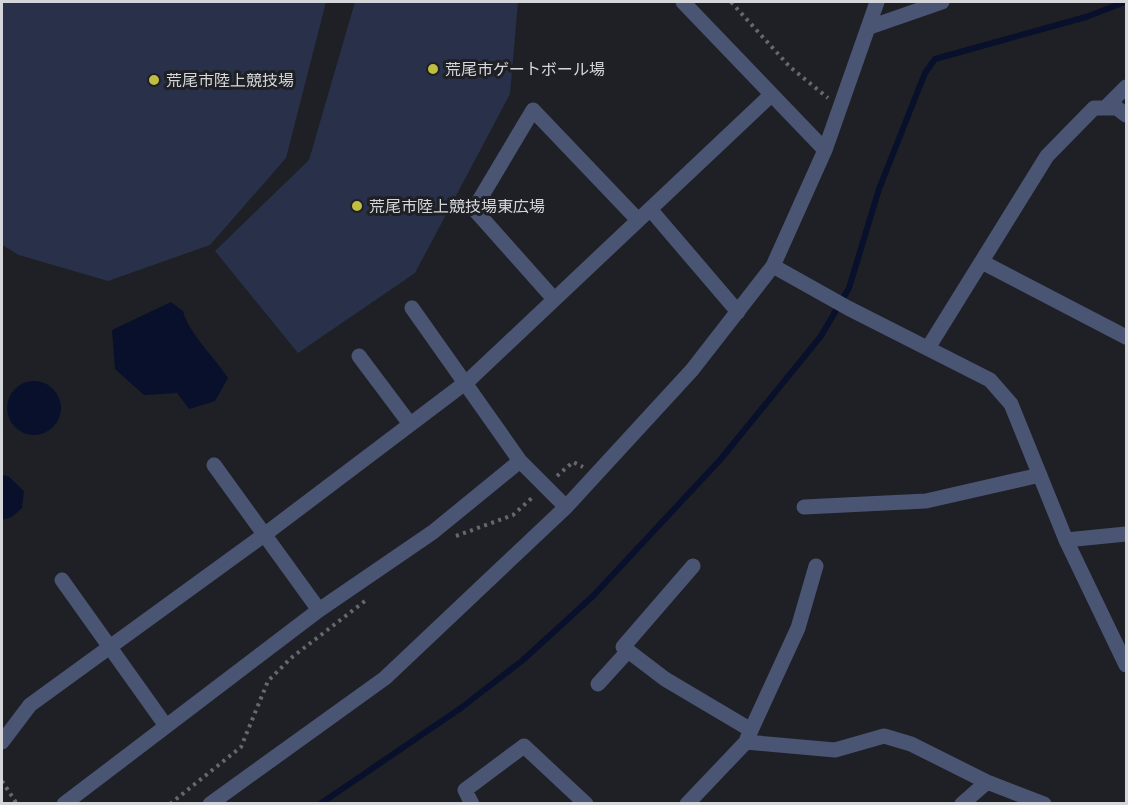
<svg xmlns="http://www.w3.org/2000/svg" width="1128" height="805" font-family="'PT Sans Narrow','Noto Sans JP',sans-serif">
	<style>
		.green { fill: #283149 }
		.water { fill: #08102b }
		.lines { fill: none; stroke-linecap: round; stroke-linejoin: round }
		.stream { stroke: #08102b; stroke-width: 6 }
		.path { stroke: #67686d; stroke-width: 4; stroke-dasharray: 3 4.5; stroke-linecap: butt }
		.minor { stroke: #4a5574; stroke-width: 15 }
		.poi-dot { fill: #c0be40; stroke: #1f2025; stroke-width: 2 }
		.labels { text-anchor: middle; stroke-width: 6; stroke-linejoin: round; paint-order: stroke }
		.poi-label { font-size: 16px; fill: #d5d6d9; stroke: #1f2025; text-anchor: start }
	</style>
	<rect width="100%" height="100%" fill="#1f2025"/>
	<path class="green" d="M 2,2 L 326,2 L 286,158 L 210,245 L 108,281 L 19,255 L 2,245 Z
		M 355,2 L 518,2 L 510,94 L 415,273 L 298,353 L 215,251 L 309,160 Z"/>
	<path class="water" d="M 171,302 L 183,311 C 188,332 215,358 228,378 L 215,401 L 189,409 L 177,393 L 144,395 L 115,369 L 112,330 Z
		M7 408a27 27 0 1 1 54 0a27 27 0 1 1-54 0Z
		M 2,475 L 8,476 L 24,491 L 22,508 L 12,517 L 2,520 Z"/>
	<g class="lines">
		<path class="stream" d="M 320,804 L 461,708 L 523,660 L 593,596 L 720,460 L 821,336 L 849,288 L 879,189 L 925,73 L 935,59 L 1086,17 L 1125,2"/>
		<path class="path" d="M 731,2 L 790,67 L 828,98
			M 557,476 L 573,462 L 583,467
			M 456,536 L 513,515 L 534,496
			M 2,781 L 17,804
			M 170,804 L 241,747 L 268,681 L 291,658 L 365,601"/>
		<path class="minor" d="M 683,2 L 825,150
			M 870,27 L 942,2
			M 1105,108 L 1126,87
			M 650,209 L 738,312
			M 982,262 L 1126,337
			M 773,266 L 848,308 L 990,380 L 1011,404 L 1066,540 L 1126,665
			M 554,299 L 474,209 L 533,110 L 638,220
			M 412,308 L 520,461
			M 928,348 L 1047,156 L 1094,108 L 1117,108 L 1126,115
			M 359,356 L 410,424
			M 214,465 L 319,610
			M 804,507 L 926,501 L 1040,475
			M 1066,540 L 1126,534
			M 693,566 L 623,647 L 665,679 L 751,730
			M 62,580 L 166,726
			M 598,684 L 628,651
			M 747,739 L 798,628 L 816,566
			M 2,742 L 30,705 L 264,535 L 469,380 L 771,95
			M 64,804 L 319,610 L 433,532 L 520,461 L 566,507
			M 210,804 L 385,678 L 566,507 L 692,370 L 773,266 L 825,150 L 877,2
			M 472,804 L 465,790 L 524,746 L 586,804
			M 687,804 L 746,742 L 835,750 L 884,736 L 911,744 L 987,782 L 1044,804
			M 962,804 L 987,782"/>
	</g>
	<g class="poi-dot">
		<circle cx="433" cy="69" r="6"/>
		<circle cx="154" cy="80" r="6"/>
		<circle cx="357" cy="206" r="6"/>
	</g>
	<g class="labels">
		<g class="poi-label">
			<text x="445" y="75">荒尾市ゲートボール場</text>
			<text x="166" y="86">荒尾市陸上競技場</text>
			<text x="369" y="212">荒尾市陸上競技場東広場</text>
		</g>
	</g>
	<rect width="1128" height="805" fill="none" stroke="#d5d6d9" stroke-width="6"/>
</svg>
